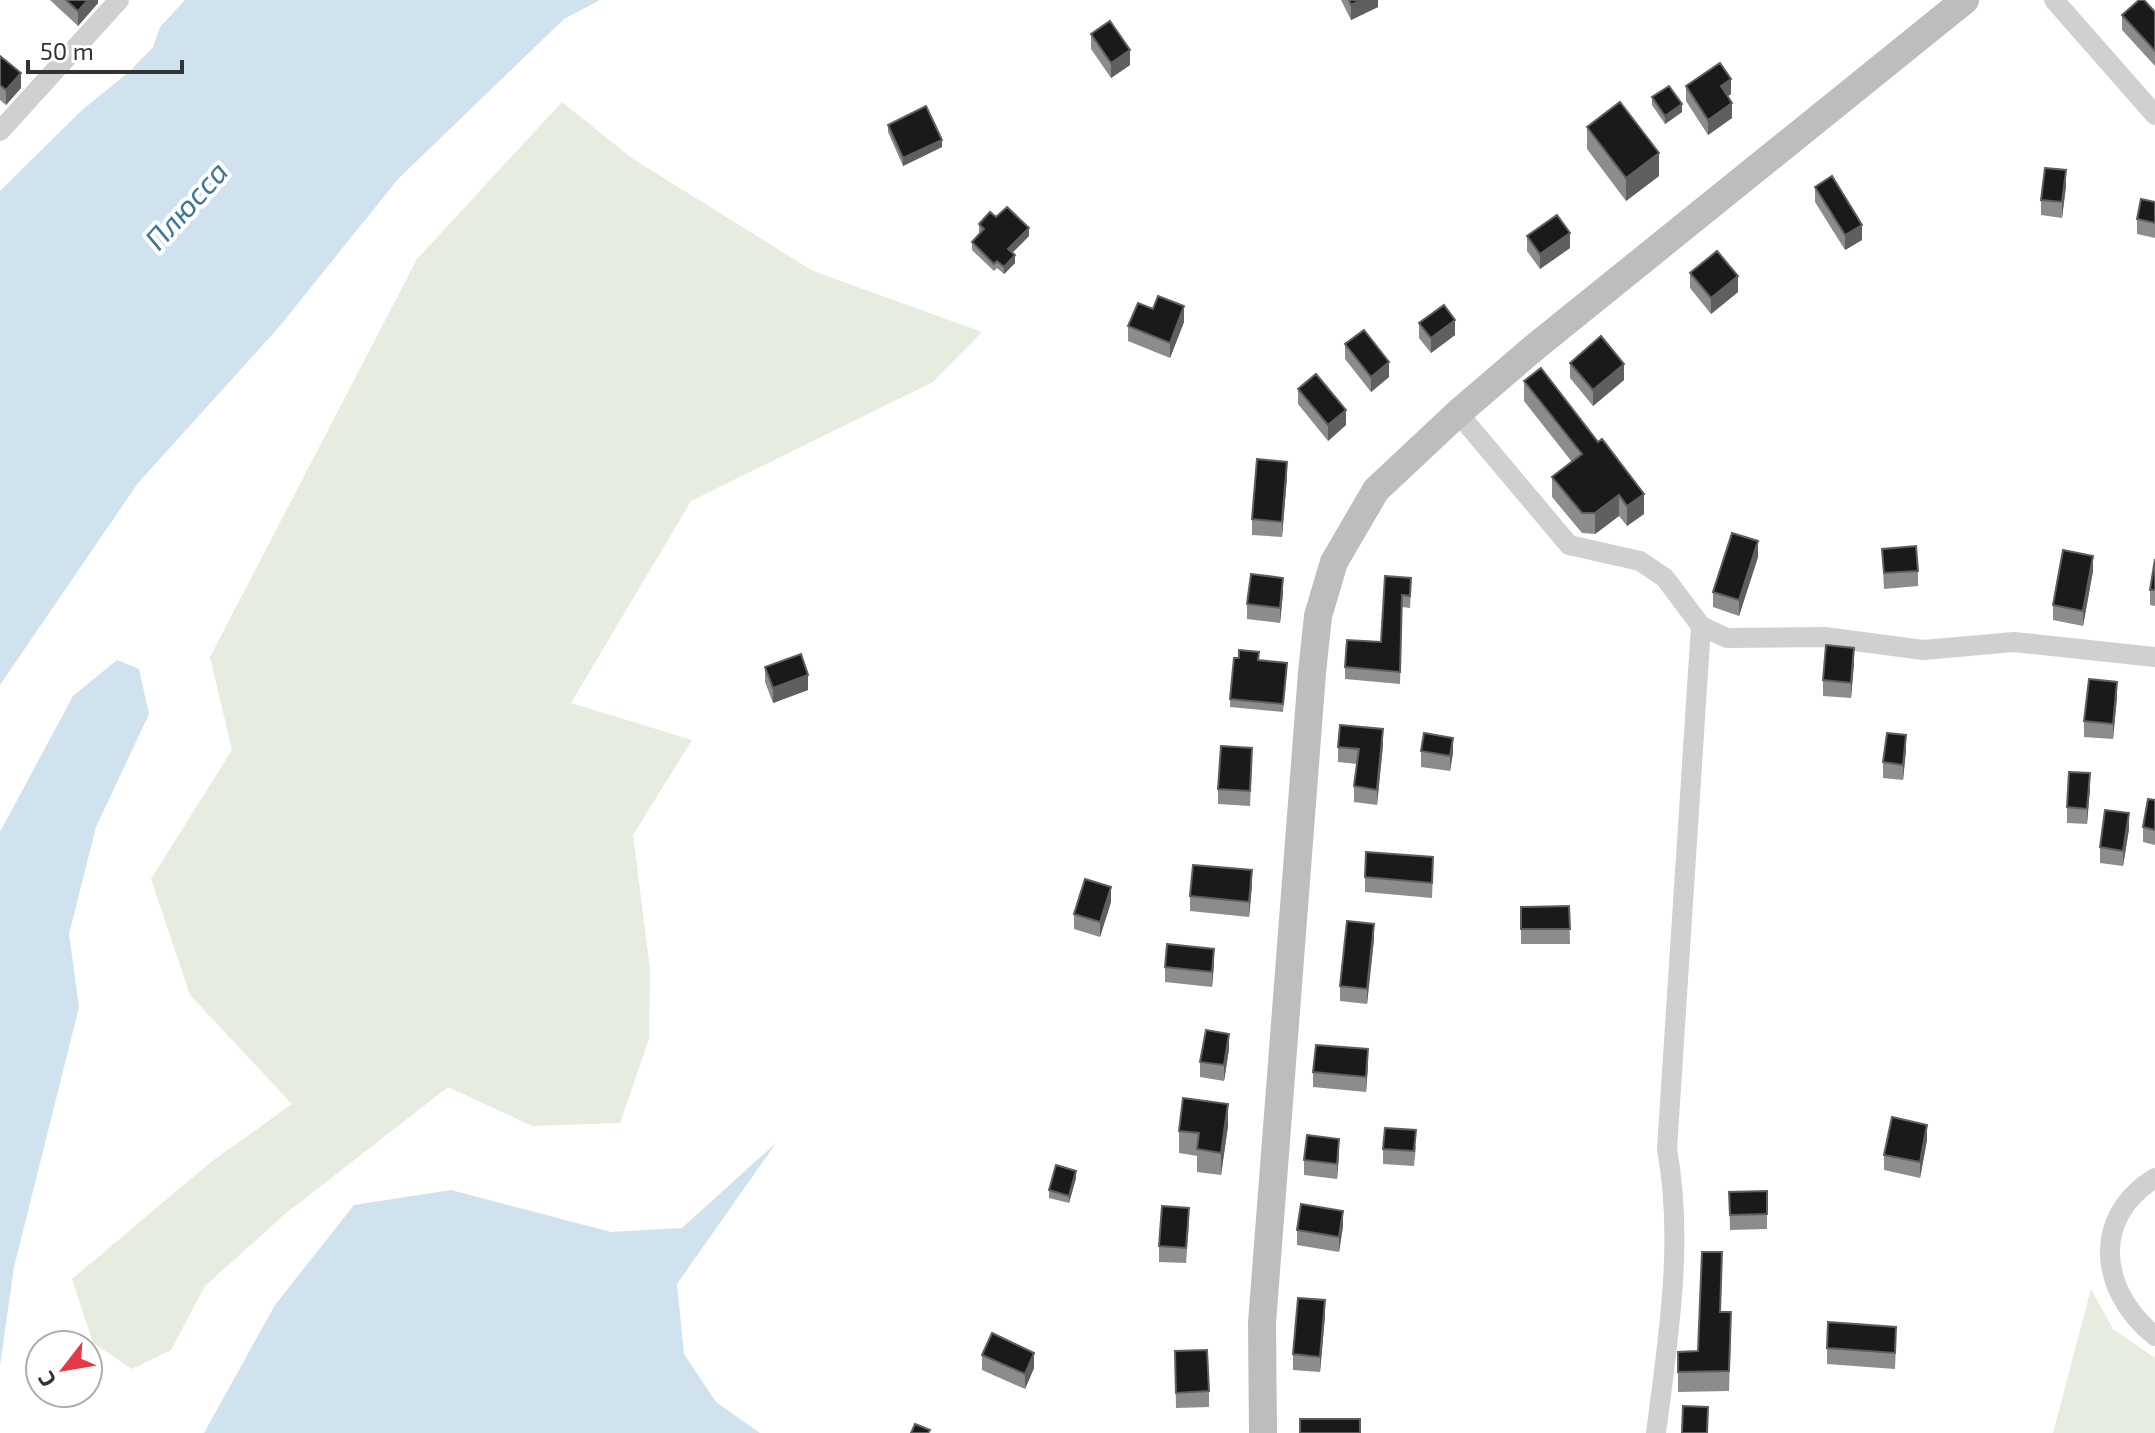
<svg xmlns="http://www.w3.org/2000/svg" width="2155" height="1433" font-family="'Exo 2',sans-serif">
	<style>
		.green { fill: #e6ecdf }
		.water { fill: #cfe2ee }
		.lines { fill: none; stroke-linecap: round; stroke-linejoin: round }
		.street { stroke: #d0d0d0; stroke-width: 20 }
		.secondary { stroke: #bdbdbd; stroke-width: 28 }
		.wall { fill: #8c8c8c }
		.shaded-wall { fill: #5f5f5f }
		.building { fill: #1a1a1a; stroke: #5f5f5f; stroke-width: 2 }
		.labels { text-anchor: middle; stroke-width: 8; stroke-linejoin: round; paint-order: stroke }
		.water-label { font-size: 30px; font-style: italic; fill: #3f7597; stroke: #fff }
	</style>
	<rect width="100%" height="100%" fill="#fff"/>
	<path class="green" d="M 562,102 L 633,159 L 813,271 L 982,332 L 933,382 L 691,501 L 571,703 L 692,740 L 633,835 L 650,969 L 649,1039 L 620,1123 L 532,1126 L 448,1087 L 285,1214 L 205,1286 L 171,1350 L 132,1369 L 93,1343 L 72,1279 L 211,1162 L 292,1104 L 190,995 L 151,879 L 232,750 L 210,657 L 417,259 Z
		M 2091,1289 L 2113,1329 L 2155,1358 L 2155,1433 L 2053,1433 Z"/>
	<path class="water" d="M 185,0 L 600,0 L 564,19 L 398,179 L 279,327 L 138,483 L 0,685 L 0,191 L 81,111 L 130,71 L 153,47 L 160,27 Z
		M 117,660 L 139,669 L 149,714 L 96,827 L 69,934 L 79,1007 L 14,1267 L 0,1366 L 0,832 L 73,696 Z
		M 776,1143 L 677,1284 L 684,1354 L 716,1402 L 760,1433 L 204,1433 L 275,1305 L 354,1205 L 451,1190 L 611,1232 L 682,1228 Z"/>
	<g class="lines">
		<path class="street" d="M 2054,0 L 2155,115
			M 0,131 L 119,0
			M 1458,413 L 1569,545 L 1640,561 L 1665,578 L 1701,626 L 1667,1149 C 1684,1242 1668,1340 1656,1433
			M 1701,626 L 1727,638 L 1825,637 L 1923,650 L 2014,642 L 2155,657
			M 2155,1178 C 2090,1218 2100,1292 2155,1336"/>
		<path class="secondary" d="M 1263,1433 L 1262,1323 L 1312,673 L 1318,616 L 1334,562 L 1376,490 L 1458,413 L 1535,347 L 1965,0"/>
	</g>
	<path class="wall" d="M 50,0 L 98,0 L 98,3 L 78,26 Z
		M 1341,0 L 1378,0 L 1378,7 L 1351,20 Z
		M 2155,12 L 2155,66 L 2122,30 L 2122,15 Z
		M 1091,34 L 1130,65 L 1111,78 L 1091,49 Z
		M 0,56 L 21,88 L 6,105 L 0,100 Z
		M 1686,86 L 1731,94 L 1728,96 L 1732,118 L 1708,135 L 1686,101 Z
		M 1652,97 L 1682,112 L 1665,124 L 1652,105 Z
		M 888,125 L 942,147 L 903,166 L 888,132 Z
		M 1587,127 L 1659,176 L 1626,201 L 1587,149 Z
		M 2066,186 L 2062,218 L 2041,215 L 2041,200 Z
		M 1815,187 L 1862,240 L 1845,250 L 1815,202 Z
		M 2155,202 L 2155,238 L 2137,234 L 2137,219 Z
		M 996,217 L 1029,236 L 1012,253 L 1015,263 L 1004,274 L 997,268 L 994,271 L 972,250 L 972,242 L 981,233 L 979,232 L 979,224 Z
		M 1527,236 L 1570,248 L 1540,269 L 1527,251 Z
		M 1690,273 L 1738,292 L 1711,314 L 1690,288 Z
		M 1153,309 L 1184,322 L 1170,358 L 1128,341 L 1128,326 Z
		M 1419,323 L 1455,335 L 1431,353 L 1419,338 Z
		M 1345,344 L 1389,377 L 1371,392 L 1345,359 Z
		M 1570,363 L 1624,380 L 1593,406 L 1570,378 Z
		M 1524,381 L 1644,514 L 1627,526 L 1619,516 L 1595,534 L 1582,533 L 1552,497 L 1552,477 L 1572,462 L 1524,401 Z
		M 1298,389 L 1346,425 L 1328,441 L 1298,404 Z
		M 1287,477 L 1282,537 L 1252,535 L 1252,519 Z
		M 1882,549 L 1918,571 L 1918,586 L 1884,589 Z
		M 1758,557 L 1739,616 L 1713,607 L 1713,592 Z
		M 2155,559 L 2155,606 L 2150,605 L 2150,590 Z
		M 2093,571 L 2083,626 L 2053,620 L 2053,605 Z
		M 1385,576 L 1411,589 L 1410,608 L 1402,607 L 1400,684 L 1345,679 L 1345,667 L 1381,642 Z
		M 1283,593 L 1280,623 L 1247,619 L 1247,604 Z
		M 1259,660 L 1287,670 L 1283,712 L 1230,707 L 1230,699 Z
		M 1854,663 L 1851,698 L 1823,696 L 1823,680 Z
		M 765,667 L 808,690 L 773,703 L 765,682 Z
		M 2117,697 L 2113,739 L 2084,737 L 2084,721 Z
		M 1383,745 L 1377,805 L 1354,802 L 1354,786 L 1357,764 L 1338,762 L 1338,747 Z
		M 1906,750 L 1903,780 L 1883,778 L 1883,762 Z
		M 1421,751 L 1453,753 L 1450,771 L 1421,767 Z
		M 1252,763 L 1250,806 L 1218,804 L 1218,789 Z
		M 2090,788 L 2087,824 L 2067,823 L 2067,807 Z
		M 2155,800 L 2155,845 L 2143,842 L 2143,827 Z
		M 2129,829 L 2123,866 L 2100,863 L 2100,847 Z
		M 1433,873 L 1432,898 L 1365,892 L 1365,877 Z
		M 1252,885 L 1249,917 L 1190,911 L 1190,896 Z
		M 1111,902 L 1100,937 L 1074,929 L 1074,914 Z
		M 1569,906 L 1570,944 L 1521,944 L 1521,907 Z
		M 1374,939 L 1367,1004 L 1340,1001 L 1340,986 Z
		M 1214,964 L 1212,987 L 1165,982 L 1165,967 Z
		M 1229,1049 L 1224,1081 L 1200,1077 L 1200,1062 Z
		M 1368,1065 L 1366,1092 L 1313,1087 L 1313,1072 Z
		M 1228,1126 L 1221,1175 L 1197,1172 L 1197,1156 L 1179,1153 L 1179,1131 Z
		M 1927,1140 L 1920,1178 L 1884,1170 L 1884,1155 Z
		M 1416,1146 L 1414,1166 L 1383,1164 L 1383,1149 Z
		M 1339,1154 L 1337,1179 L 1304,1175 L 1304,1160 Z
		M 1076,1178 L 1069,1203 L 1049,1198 L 1049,1190 Z
		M 1729,1192 L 1767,1214 L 1767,1229 L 1730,1230 Z
		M 1189,1224 L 1186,1263 L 1159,1262 L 1159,1246 Z
		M 1343,1226 L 1339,1252 L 1297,1245 L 1297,1230 Z
		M 1722,1273 L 1720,1312 L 1731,1332 L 1729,1391 L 1678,1392 L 1678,1352 L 1698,1351 Z
		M 1325,1316 L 1320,1372 L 1293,1370 L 1293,1354 Z
		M 1896,1342 L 1895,1369 L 1827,1364 L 1827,1348 Z
		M 1175,1351 L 1209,1391 L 1209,1407 L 1176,1408 Z
		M 982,1355 L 1034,1368 L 1025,1389 L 982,1370 Z"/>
	<path class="shaded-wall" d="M 88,0 L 98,0 L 98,3 L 78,26 L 78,11 Z
		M 1361,0 L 1378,0 L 1378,7 L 1351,20 L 1351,5 Z
		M 1130,50 L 1130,65 L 1111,78 L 1111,63 Z
		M 21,73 L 21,88 L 6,105 L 6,90 Z
		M 1731,79 L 1731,94 L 1721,101 L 1721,86 Z
		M 1732,103 L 1732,118 L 1708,135 L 1708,120 Z
		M 1682,104 L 1682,112 L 1665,124 L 1665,116 Z
		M 942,140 L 942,147 L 903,166 L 903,158 Z
		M 1659,153 L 1659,176 L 1626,201 L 1626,178 Z
		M 2066,170 L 2066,186 L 2062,218 L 2062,202 Z
		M 1862,225 L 1862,240 L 1845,250 L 1845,235 Z
		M 1029,228 L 1029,236 L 1008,257 L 1008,249 Z
		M 1570,233 L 1570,248 L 1540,269 L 1540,254 Z
		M 1015,255 L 1015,263 L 1004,274 L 1004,267 Z
		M 1738,276 L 1738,292 L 1711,314 L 1711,298 Z
		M 1184,306 L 1184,322 L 1170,358 L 1170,343 Z
		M 1455,320 L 1455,335 L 1431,353 L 1431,338 Z
		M 1389,362 L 1389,377 L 1371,392 L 1371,377 Z
		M 1624,364 L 1624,380 L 1593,406 L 1593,390 Z
		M 1346,410 L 1346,425 L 1328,441 L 1328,425 Z
		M 1287,462 L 1287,477 L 1282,537 L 1282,522 Z
		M 1644,494 L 1644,514 L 1627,526 L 1627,506 Z
		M 1619,495 L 1619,516 L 1595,534 L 1595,513 Z
		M 1758,541 L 1758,557 L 1739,616 L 1739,600 Z
		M 2093,556 L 2093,571 L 2083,626 L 2083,611 Z
		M 1283,578 L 1283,593 L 1280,623 L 1280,608 Z
		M 1854,648 L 1854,663 L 1851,698 L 1851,683 Z
		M 808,675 L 808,690 L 773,703 L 773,688 Z
		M 2117,682 L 2117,697 L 2113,739 L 2113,724 Z
		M 1383,729 L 1383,745 L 1377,805 L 1377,790 Z
		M 1906,735 L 1906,750 L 1903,780 L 1903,765 Z
		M 1453,738 L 1453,753 L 1450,771 L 1450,756 Z
		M 2090,773 L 2090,788 L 2087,824 L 2087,809 Z
		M 2129,813 L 2129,829 L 2123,866 L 2123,851 Z
		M 1252,870 L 1252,885 L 1249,917 L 1249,902 Z
		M 1111,887 L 1111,902 L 1100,937 L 1100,922 Z
		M 1374,924 L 1374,939 L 1367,1004 L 1367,989 Z
		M 1214,949 L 1214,964 L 1212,987 L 1212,972 Z
		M 1229,1034 L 1229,1049 L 1224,1081 L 1224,1065 Z
		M 1368,1049 L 1368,1065 L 1366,1092 L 1366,1077 Z
		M 1228,1104 L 1228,1126 L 1221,1175 L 1221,1153 Z
		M 1927,1125 L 1927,1140 L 1920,1178 L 1920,1162 Z
		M 1339,1139 L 1339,1154 L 1337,1179 L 1337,1164 Z
		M 1076,1171 L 1076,1178 L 1069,1203 L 1069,1196 Z
		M 1343,1211 L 1343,1226 L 1339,1252 L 1339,1237 Z
		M 1325,1300 L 1325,1316 L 1320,1372 L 1320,1357 Z
		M 1034,1353 L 1034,1368 L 1025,1389 L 1025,1374 Z"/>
	<path class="building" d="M 66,0 L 88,0 L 78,11 Z
		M 1349,0 L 1361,0 L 1351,5 Z
		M 2139,0 L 2144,0 L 2155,12 L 2155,51 L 2122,15 Z
		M 1110,21 L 1130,50 L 1111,63 L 1091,34 Z
		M 0,56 L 21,73 L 6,90 L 0,85 Z
		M 1720,63 L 1731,79 L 1721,86 L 1732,103 L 1708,120 L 1686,86 Z
		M 1669,86 L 1682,104 L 1665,116 L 1652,97 Z
		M 1620,102 L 1659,153 L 1626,178 L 1587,127 Z
		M 926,106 L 942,140 L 903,158 L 888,125 Z
		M 2045,168 L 2066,170 L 2062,202 L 2041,200 Z
		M 1832,176 L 1862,225 L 1845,235 L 1815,187 Z
		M 2141,199 L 2155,202 L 2155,223 L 2137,219 Z
		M 1007,207 L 1029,228 L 1008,249 L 1015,255 L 1004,267 L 997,261 L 994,264 L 972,242 L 984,229 L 979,224 L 990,212 L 996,217 Z
		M 1557,215 L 1570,233 L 1540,254 L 1527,236 Z
		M 1717,251 L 1738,276 L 1711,298 L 1690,273 Z
		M 1158,296 L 1184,306 L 1170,343 L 1128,326 L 1138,303 L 1153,309 Z
		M 1444,305 L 1455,320 L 1431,338 L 1419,323 Z
		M 1364,330 L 1389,362 L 1371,377 L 1345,344 Z
		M 1601,336 L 1624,364 L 1593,390 L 1570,363 Z
		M 1541,368 L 1598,442 L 1602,439 L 1644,494 L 1627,506 L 1619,495 L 1595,513 L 1582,513 L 1552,477 L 1582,454 L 1524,381 Z
		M 1316,374 L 1346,410 L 1328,425 L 1298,389 Z
		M 1257,459 L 1287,462 L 1282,522 L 1252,519 Z
		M 1732,533 L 1758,541 L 1739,600 L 1713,592 Z
		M 1916,546 L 1918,571 L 1884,573 L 1882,549 Z
		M 2063,550 L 2093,556 L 2083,611 L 2053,605 Z
		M 2155,559 L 2155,590 L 2150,590 Z
		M 1251,574 L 1283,578 L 1280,608 L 1247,604 Z
		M 1385,576 L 1411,578 L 1410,596 L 1402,595 L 1400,672 L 1345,667 L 1347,640 L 1381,642 Z
		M 1826,645 L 1854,648 L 1851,683 L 1823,680 Z
		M 1239,650 L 1259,652 L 1258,660 L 1287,663 L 1283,704 L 1230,699 L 1234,658 L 1239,658 Z
		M 801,654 L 808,675 L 773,688 L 765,667 Z
		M 2089,679 L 2117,682 L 2113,724 L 2084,721 Z
		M 1340,725 L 1383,729 L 1377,790 L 1354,786 L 1359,749 L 1338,747 Z
		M 1424,733 L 1453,738 L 1450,756 L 1421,751 Z
		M 1887,733 L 1906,735 L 1903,765 L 1883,762 Z
		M 1221,746 L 1252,748 L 1250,791 L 1218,789 Z
		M 2069,772 L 2090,773 L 2087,809 L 2067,807 Z
		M 2148,799 L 2155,800 L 2155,830 L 2143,827 Z
		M 2105,810 L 2129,813 L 2123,851 L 2100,847 Z
		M 1366,852 L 1433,857 L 1432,883 L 1365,877 Z
		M 1193,865 L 1252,870 L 1249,902 L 1190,896 Z
		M 1085,879 L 1111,887 L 1100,922 L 1074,914 Z
		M 1569,906 L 1570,929 L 1521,929 L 1521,907 Z
		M 1347,921 L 1374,924 L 1367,989 L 1340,986 Z
		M 1167,944 L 1214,949 L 1212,972 L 1165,967 Z
		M 1206,1030 L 1229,1034 L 1224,1065 L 1200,1062 Z
		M 1316,1045 L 1368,1049 L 1366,1077 L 1313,1072 Z
		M 1183,1098 L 1228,1104 L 1221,1153 L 1197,1149 L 1199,1133 L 1179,1131 Z
		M 1892,1117 L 1927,1125 L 1920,1162 L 1884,1155 Z
		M 1385,1128 L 1416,1130 L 1414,1151 L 1383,1149 Z
		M 1307,1135 L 1339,1139 L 1337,1164 L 1304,1160 Z
		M 1056,1165 L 1076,1171 L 1069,1196 L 1049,1190 Z
		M 1767,1191 L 1767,1214 L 1730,1215 L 1729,1192 Z
		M 1301,1204 L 1343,1211 L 1339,1237 L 1297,1230 Z
		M 1162,1206 L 1189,1208 L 1186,1248 L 1159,1246 Z
		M 1702,1252 L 1722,1252 L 1720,1312 L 1731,1312 L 1729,1371 L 1678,1372 L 1678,1352 L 1698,1351 Z
		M 1298,1298 L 1325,1300 L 1320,1357 L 1293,1354 Z
		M 1828,1322 L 1896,1327 L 1895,1353 L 1827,1348 Z
		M 992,1333 L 1034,1353 L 1025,1374 L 982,1355 Z
		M 1207,1350 L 1209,1391 L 1176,1393 L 1175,1351 Z
		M 1683,1406 L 1708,1407 L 1707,1433 L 1682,1433 Z
		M 1300,1419 L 1360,1419 L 1360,1433 L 1300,1433 Z
		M 915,1424 L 930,1430 L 928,1433 L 911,1433 Z"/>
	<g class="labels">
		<g class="water-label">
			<text transform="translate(187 206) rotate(-48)" y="10">Плюсса</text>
		</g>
	</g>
	<g transform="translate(64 1369) rotate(239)"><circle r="38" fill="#ffffff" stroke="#adadad" stroke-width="2"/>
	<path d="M0-6L14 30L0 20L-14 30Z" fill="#e63946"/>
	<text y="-12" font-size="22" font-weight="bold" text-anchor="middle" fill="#333333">С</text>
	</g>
	<path d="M28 60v12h154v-12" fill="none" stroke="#333333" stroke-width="4"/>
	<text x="40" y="60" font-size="24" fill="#333333" stroke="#ffffff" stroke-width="6" paint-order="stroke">50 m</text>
</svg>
